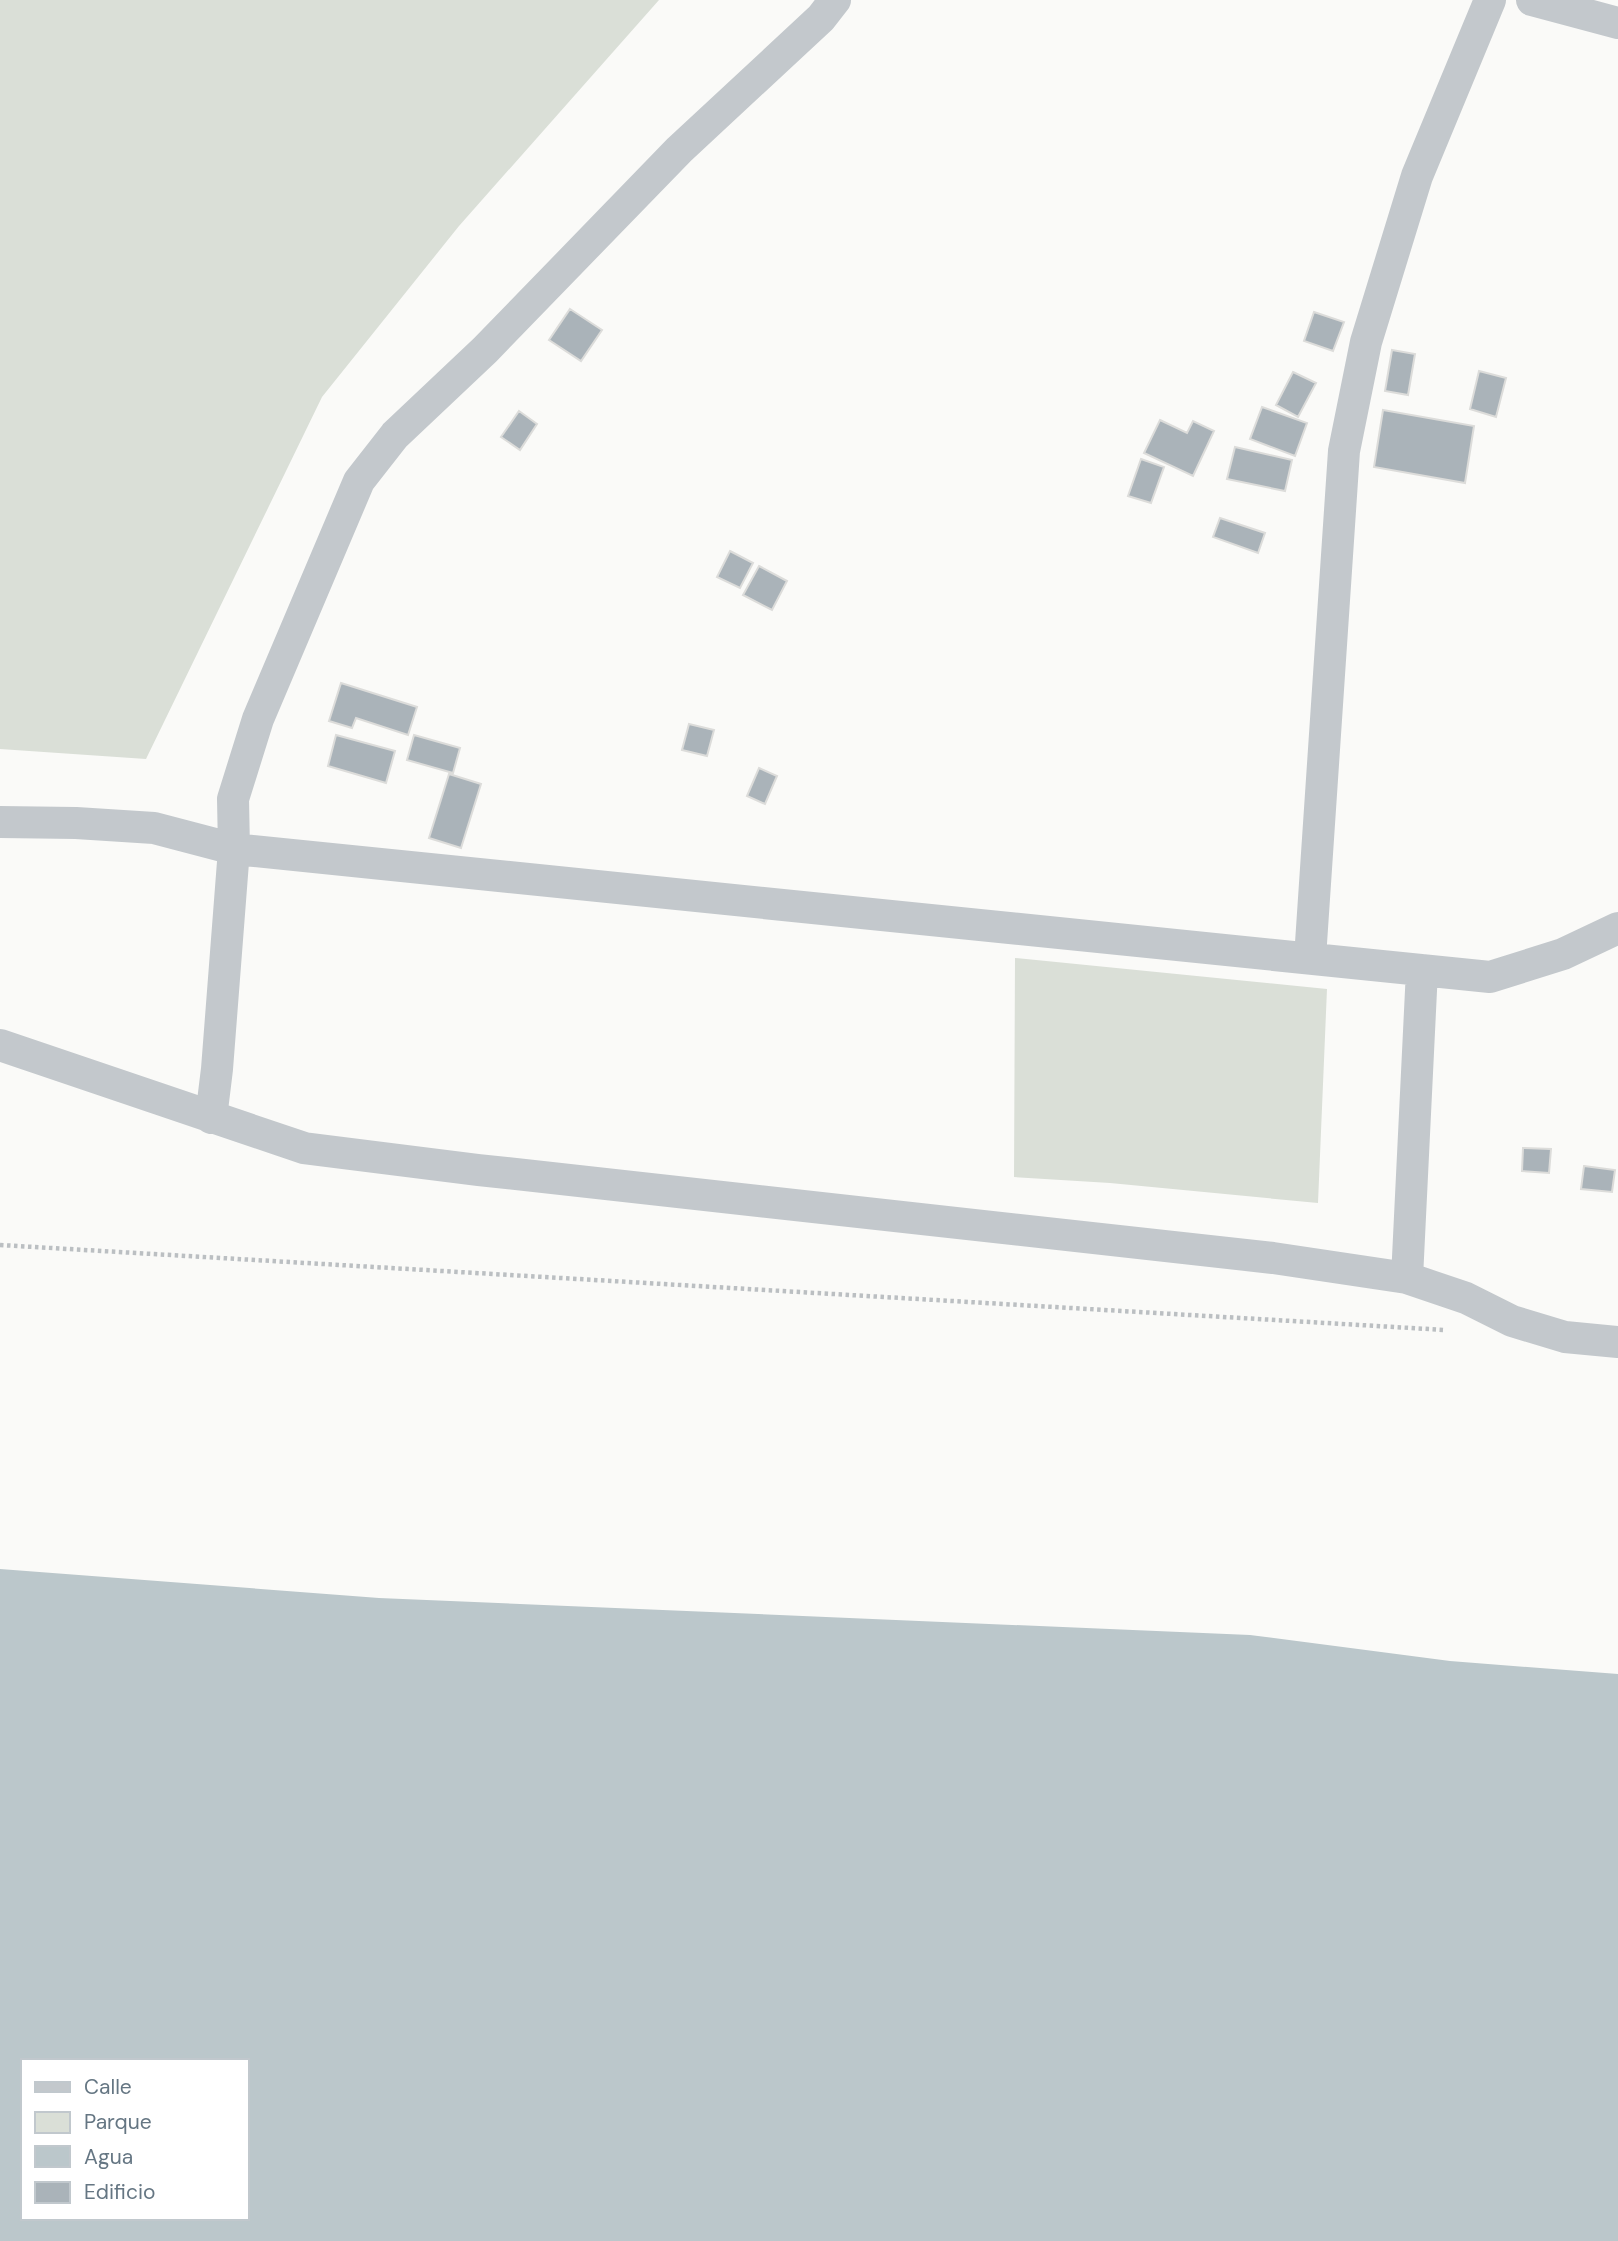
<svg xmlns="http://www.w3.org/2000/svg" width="1618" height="2241" font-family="'DM Sans',sans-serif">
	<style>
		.green { fill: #dadfd7 }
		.water { fill: #bbc7cb; fill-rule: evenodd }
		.building { fill: #aab3b9; stroke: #dcdcda; stroke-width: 2 }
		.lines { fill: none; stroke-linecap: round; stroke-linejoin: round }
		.path { stroke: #bbbfc2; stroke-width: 4.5; stroke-dasharray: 3.5 3.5; stroke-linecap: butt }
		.street { stroke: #c3c8cc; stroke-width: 32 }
	</style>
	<rect width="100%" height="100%" fill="#fafaf8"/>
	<path class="green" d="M 0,0 L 659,0 L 459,226 L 322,397 L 146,759 L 0,749 Z
		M 1015,958 L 1327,989 L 1318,1203 L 1110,1183 L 1014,1177 Z"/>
	<path class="water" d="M 0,1569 L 379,1598 L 1250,1635 L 1450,1661 L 1618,1674 L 1618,2241 L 0,2241 ZM 23,2061 L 247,2061 L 247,2218 L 23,2218 Z"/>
	<path class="building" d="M 570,309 L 602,330 L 581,361 L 549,340 Z
		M 1314,312 L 1344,322 L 1333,351 L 1304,341 Z
		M 1392,350 L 1415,354 L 1408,395 L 1385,391 Z
		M 1479,371 L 1506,378 L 1496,417 L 1470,409 Z
		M 1293,372 L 1316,383 L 1298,417 L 1276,405 Z
		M 1262,407 L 1307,423 L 1295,456 L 1250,439 Z
		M 1383,410 L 1474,426 L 1465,483 L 1374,467 Z
		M 519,411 L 537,424 L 520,450 L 501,437 Z
		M 1160,420 L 1187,433 L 1193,421 L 1214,431 L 1193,476 L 1144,453 Z
		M 1235,447 L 1292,460 L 1285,491 L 1227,479 Z
		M 1141,459 L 1164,467 L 1151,503 L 1128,496 Z
		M 1220,518 L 1265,533 L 1258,553 L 1213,537 Z
		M 730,551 L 753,563 L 740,588 L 717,577 Z
		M 759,566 L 787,581 L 772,610 L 743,595 Z
		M 341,683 L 417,707 L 408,735 L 356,718 L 352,728 L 329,721 Z
		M 689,724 L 714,730 L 707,756 L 682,750 Z
		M 336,735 L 395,751 L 386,783 L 328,766 Z
		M 414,735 L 460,748 L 453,773 L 407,760 Z
		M 759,768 L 777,776 L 765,804 L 747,796 Z
		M 449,774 L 481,784 L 461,848 L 429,838 Z
		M 1523,1148 L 1551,1149 L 1549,1173 L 1522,1171 Z
		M 1584,1166 L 1615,1170 L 1612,1192 L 1581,1189 Z"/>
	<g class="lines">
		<path class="path" d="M 0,1245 L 1445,1330"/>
		<path class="street" d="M 1532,0 L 1618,23
			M 0,822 L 76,823 L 154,828 L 234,849 L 1490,977 L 1563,954 L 1618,928
			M 1310,958 L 1344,451 L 1366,342 L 1417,176 L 1490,0
			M 0,1045 L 304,1148 L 479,1170 L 1273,1258 L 1407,1278 L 1466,1298 L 1512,1321 L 1565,1337 L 1618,1342
			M 211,1118 L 217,1069 L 234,849 L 233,799 L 258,719 L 359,481 L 395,435 L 485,350 L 679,150 L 821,18 L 835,0
			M 1407,1278 L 1422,970"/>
	</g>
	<rect x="21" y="2059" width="228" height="161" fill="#ffffff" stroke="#c1c8cd" stroke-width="2"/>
	<rect x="35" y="2082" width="35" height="10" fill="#c3c8cc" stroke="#c1c8cd" stroke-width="2"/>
	<text x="84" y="2094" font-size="21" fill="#657683">Calle</text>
	<rect x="35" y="2112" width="35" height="21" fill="#dadfd7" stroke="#c1c8cd" stroke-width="2"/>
	<text x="84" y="2129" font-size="21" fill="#657683">Parque</text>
	<rect x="35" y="2146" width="35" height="21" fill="#bbc7cb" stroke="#c1c8cd" stroke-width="2"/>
	<text x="84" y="2164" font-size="21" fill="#657683">Agua</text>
	<rect x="35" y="2182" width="35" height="21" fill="#aab3b9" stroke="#c1c8cd" stroke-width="2"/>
	<text x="84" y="2199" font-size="21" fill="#657683">Edificio</text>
</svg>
